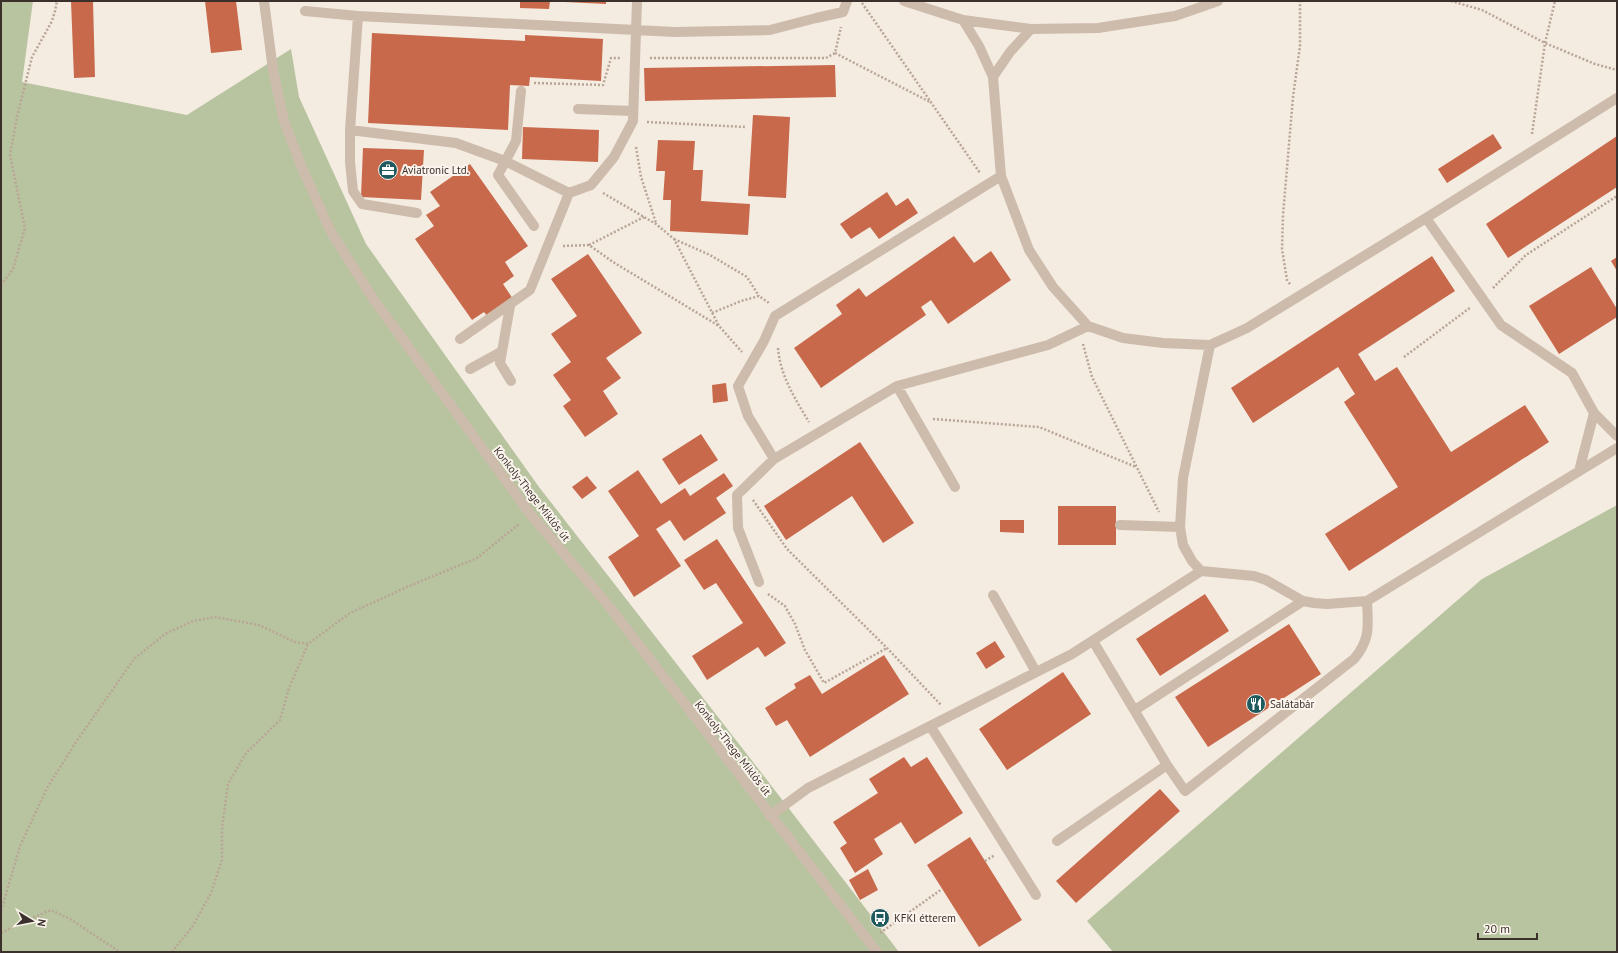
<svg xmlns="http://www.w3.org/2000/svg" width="1618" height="953" font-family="'PT Sans',sans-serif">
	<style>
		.green { fill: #b8c4a0 }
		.building { fill: #c8694b }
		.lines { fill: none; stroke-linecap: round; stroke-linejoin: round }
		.path { stroke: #b9a596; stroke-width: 2.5; stroke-dasharray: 2 2; stroke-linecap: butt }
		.minor { stroke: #cdbbac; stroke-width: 10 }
		.labels { text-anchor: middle; stroke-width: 4; stroke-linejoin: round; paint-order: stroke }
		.poi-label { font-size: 11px; fill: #3b302b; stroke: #fbf5ee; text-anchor: start }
		.street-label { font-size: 11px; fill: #3b302b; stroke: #fbf5ee }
	</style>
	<rect width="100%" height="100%" fill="#f4ebe1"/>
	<path class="green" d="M 1,1 L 33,1 L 22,82 L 187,115 L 291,49 L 299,97 L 366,244 L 539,487 L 767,780 L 899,952 L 1,952 Z
		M 1617,505 L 1617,952 L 1113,952 L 1087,921 L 1482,579 Z"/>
	<path class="building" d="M 71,1 L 93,1 L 95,77 L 74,78 Z
		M 205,1 L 236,1 L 242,50 L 211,53 Z
		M 520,1 L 550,1 L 549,9 L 520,8 Z
		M 565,1 L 606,1 L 606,4 L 565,2 Z
		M 372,33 L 525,41 L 525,35 L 603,39 L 601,81 L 530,77 L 529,86 L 510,85 L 508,130 L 368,123 Z
		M 835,65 L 836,97 L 645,101 L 644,68 Z
		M 753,115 L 790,117 L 786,198 L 748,196 Z
		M 523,127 L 599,130 L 598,162 L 522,159 Z
		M 1493,134 L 1502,148 L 1447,183 L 1438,169 Z
		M 1617,136 L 1617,187 L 1508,258 L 1486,224 Z
		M 658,140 L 695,141 L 693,170 L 703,170 L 701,201 L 750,204 L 748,235 L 670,231 L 671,200 L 663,200 L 665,171 L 656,171 Z
		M 363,148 L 424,150 L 421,200 L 361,197 Z
		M 470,164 L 528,246 L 505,262 L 514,276 L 503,284 L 513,299 L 488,317 L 484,312 L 472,320 L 415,239 L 434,226 L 426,215 L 440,206 L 430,192 Z
		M 887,192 L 896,206 L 908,198 L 918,213 L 879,239 L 870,227 L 851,239 L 840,224 Z
		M 954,236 L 974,263 L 991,251 L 1011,280 L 948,324 L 931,300 L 921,307 L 926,315 L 821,388 L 794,348 L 842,314 L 836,305 L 859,288 L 866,297 Z
		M 588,254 L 642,333 L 606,358 L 621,378 L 603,391 L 618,414 L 585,437 L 563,406 L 571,400 L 553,375 L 571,362 L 551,334 L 577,316 L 551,279 Z
		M 1432,256 L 1455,291 L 1358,354 L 1375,381 L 1397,367 L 1451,452 L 1525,405 L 1549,442 L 1349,571 L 1325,534 L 1398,487 L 1344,402 L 1355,394 L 1338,367 L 1253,423 L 1231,388 Z
		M 1617,257 L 1617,271 L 1611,261 Z
		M 1591,267 L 1617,309 L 1617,317 L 1559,354 L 1529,306 Z
		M 726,383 L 728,401 L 713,403 L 712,385 Z
		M 701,434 L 718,460 L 679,485 L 662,459 Z
		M 860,442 L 914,523 L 883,543 L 852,496 L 786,540 L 764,506 Z
		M 638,470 L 661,504 L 685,488 L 690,496 L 724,473 L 733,486 L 716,498 L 726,513 L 684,541 L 670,520 L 656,529 L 681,566 L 634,597 L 608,557 L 639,536 L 608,491 Z
		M 587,476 L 597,488 L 582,499 L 572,487 Z
		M 1058,506 L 1116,506 L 1116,545 L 1058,545 Z
		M 1000,520 L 1024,520 L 1024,533 L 1000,532 Z
		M 717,539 L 786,643 L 765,657 L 758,647 L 707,680 L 692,656 L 743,623 L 716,583 L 704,590 L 684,560 Z
		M 1205,594 L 1229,631 L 1160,676 L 1136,639 Z
		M 1289,624 L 1321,674 L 1208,747 L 1175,697 Z
		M 995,641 L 1005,657 L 986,669 L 976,653 Z
		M 884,655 L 909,694 L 810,757 L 787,720 L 776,726 L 765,708 L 796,688 L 794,684 L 810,675 L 822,694 Z
		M 1063,672 L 1091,714 L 1007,770 L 979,729 Z
		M 904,757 L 911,767 L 927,757 L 963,813 L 915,844 L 901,822 L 874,839 L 883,854 L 855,873 L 840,848 L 847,843 L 833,822 L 878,793 L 869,779 Z
		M 1160,789 L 1180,811 L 1076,903 L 1056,881 Z
		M 970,837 L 1022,920 L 979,947 L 927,865 Z
		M 868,869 L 878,890 L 860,900 L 849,880 Z"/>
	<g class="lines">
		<path class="path" d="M 1451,1 L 1482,10 L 1545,43 L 1595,64 L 1617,70
			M 862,3 L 980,173
			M 835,53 L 930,102
			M 650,58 L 826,58 L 835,53 L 841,27
			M 534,83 L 603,85 L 611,58 L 621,58
			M 647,122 L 746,127
			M 1532,134 L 1545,43 L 1555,1
			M 636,147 L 641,177 L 656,223
			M 603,193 L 656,224 L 674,239 L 719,326 L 742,352
			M 674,239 L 710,255 L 747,277 L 759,296
			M 589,245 L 644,217
			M 563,246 L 589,245 L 613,262 L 719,326
			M 1290,284 L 1287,280 L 1282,249 L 1283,215 L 1293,97 L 1300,46 L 1300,1
			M 1,285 L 13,269 L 25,228 L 10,155 L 17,117 L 32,57 L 52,21 L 55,11 L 57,1
			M 1493,288 L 1526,255 L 1617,196
			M 712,313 L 741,301 L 759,296 L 769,303
			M 1083,344 L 1092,377 L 1159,512
			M 778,348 C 780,375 795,399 809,422
			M 1404,357 L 1471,307
			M 933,419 L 1039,427 L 1136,467
			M 753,500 L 787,549 L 887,648 L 941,705
			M 768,594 L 785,606 L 795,624 L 805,650 L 824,683 L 887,648
			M 985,861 L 995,855
			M 1,911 L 20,846 L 47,788 L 76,742 L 134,659 L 165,634 L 193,621 L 215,617 L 259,625 L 295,642 L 308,644 L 350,613 L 407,587 L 477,558 L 519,524
			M 1,933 L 25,921 L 51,910 L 70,919 L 120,952
			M 880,933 L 942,889
			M 172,952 L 192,927 L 211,893 L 222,860 L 222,827 L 228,784 L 246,753 L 280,720 L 289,688 L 308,644"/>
		<path class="minor" d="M 264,1 L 273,70 L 284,121 L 302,168 L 331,232 L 374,300 L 531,515 L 608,605 L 877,952
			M 904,1 L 963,20 L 1031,29
			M 305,11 L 358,16
			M 963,20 L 979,46 L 993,77 L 1001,176 L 1029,250 L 1053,287 L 1088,326 L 1123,338 L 1163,343 L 1210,345 L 1247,328 L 1426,218 L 1617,98
			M 993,77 L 1010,52 L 1031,29 L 1098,28 L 1175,16 L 1218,1
			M 521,91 L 516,141 L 498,175 L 534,226
			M 578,109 L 633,111
			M 350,130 L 456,143 L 505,161 L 569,193
			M 417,213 L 362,204 L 353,191 L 350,162 L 350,130 L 358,16 L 675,32 L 770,30 L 816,18 L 843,12 L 847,1
			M 1426,218 L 1501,325 L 1572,373 L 1594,413 L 1617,436
			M 510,306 L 500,363 L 511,381
			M 460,339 L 530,290 L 569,193 L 591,185 L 614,157 L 633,121 L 637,1
			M 1210,345 L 1183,478 L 1180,527 L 1183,545 L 1192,561 L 1201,571 L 1254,576 L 1266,580 L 1303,601 L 1314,603 L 1327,604 L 1367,601 L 1617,448
			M 470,369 L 501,352
			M 897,386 L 955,487
			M 774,459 L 748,416 L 738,386 L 764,341 L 775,316 L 1001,176
			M 1579,471 L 1594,413
			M 1120,525 L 1180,527
			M 759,582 L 738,528 L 737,495 L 774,459 L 897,386 L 1048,345 L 1088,326
			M 993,595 L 1036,672
			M 1093,641 L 1167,765 L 1185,791 L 1354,659 C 1371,639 1368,625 1367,601
			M 1135,710 L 1303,601
			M 931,727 L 1036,895
			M 770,816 L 808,788 L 1072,654 L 1201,571
			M 1057,841 L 1167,765"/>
	</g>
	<defs>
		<g id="office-disc" transform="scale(1)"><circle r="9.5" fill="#1f5a5e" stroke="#fbf5ee"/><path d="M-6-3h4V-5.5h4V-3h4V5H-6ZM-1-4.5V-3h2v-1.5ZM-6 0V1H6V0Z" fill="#fff"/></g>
		<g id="restaurant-disc" transform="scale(1)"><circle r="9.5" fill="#1f5a5e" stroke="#fbf5ee"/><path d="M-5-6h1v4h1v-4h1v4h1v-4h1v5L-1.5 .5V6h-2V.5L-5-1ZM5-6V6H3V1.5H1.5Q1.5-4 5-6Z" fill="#fff"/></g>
		<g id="bus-disc" transform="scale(1)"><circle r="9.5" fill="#1f5a5e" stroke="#fbf5ee"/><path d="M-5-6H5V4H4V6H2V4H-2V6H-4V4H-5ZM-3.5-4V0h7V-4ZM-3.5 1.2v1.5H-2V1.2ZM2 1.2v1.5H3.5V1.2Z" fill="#fff"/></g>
	</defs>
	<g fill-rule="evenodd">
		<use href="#office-disc" x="388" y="170"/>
		<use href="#restaurant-disc" x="1256" y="704"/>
		<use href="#bus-disc" x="880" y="918"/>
	</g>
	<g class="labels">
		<g class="poi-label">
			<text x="402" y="174">Aviatronic Ltd.</text>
			<text x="1270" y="708">Salátabár</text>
			<text x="894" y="922">KFKI étterem</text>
		</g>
		<g class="street-label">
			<text transform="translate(532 494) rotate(52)" y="4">Konkoly-Thege Miklós út</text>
			<text transform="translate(733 748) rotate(52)" y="4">Konkoly-Thege Miklós út</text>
		</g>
	</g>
	<rect width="1618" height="953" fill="none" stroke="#3b302b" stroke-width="4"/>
	<g transform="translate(32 921) rotate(100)" stroke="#fbf5ee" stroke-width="3" paint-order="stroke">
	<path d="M0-3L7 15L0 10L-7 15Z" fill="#3b302b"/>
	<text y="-6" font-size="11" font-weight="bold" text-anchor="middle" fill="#3b302b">N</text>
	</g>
	<path d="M1478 933v6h59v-6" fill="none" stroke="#3b302b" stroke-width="2"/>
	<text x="1484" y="933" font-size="12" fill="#3b302b" stroke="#fbf5ee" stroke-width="3" paint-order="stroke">20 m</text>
</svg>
